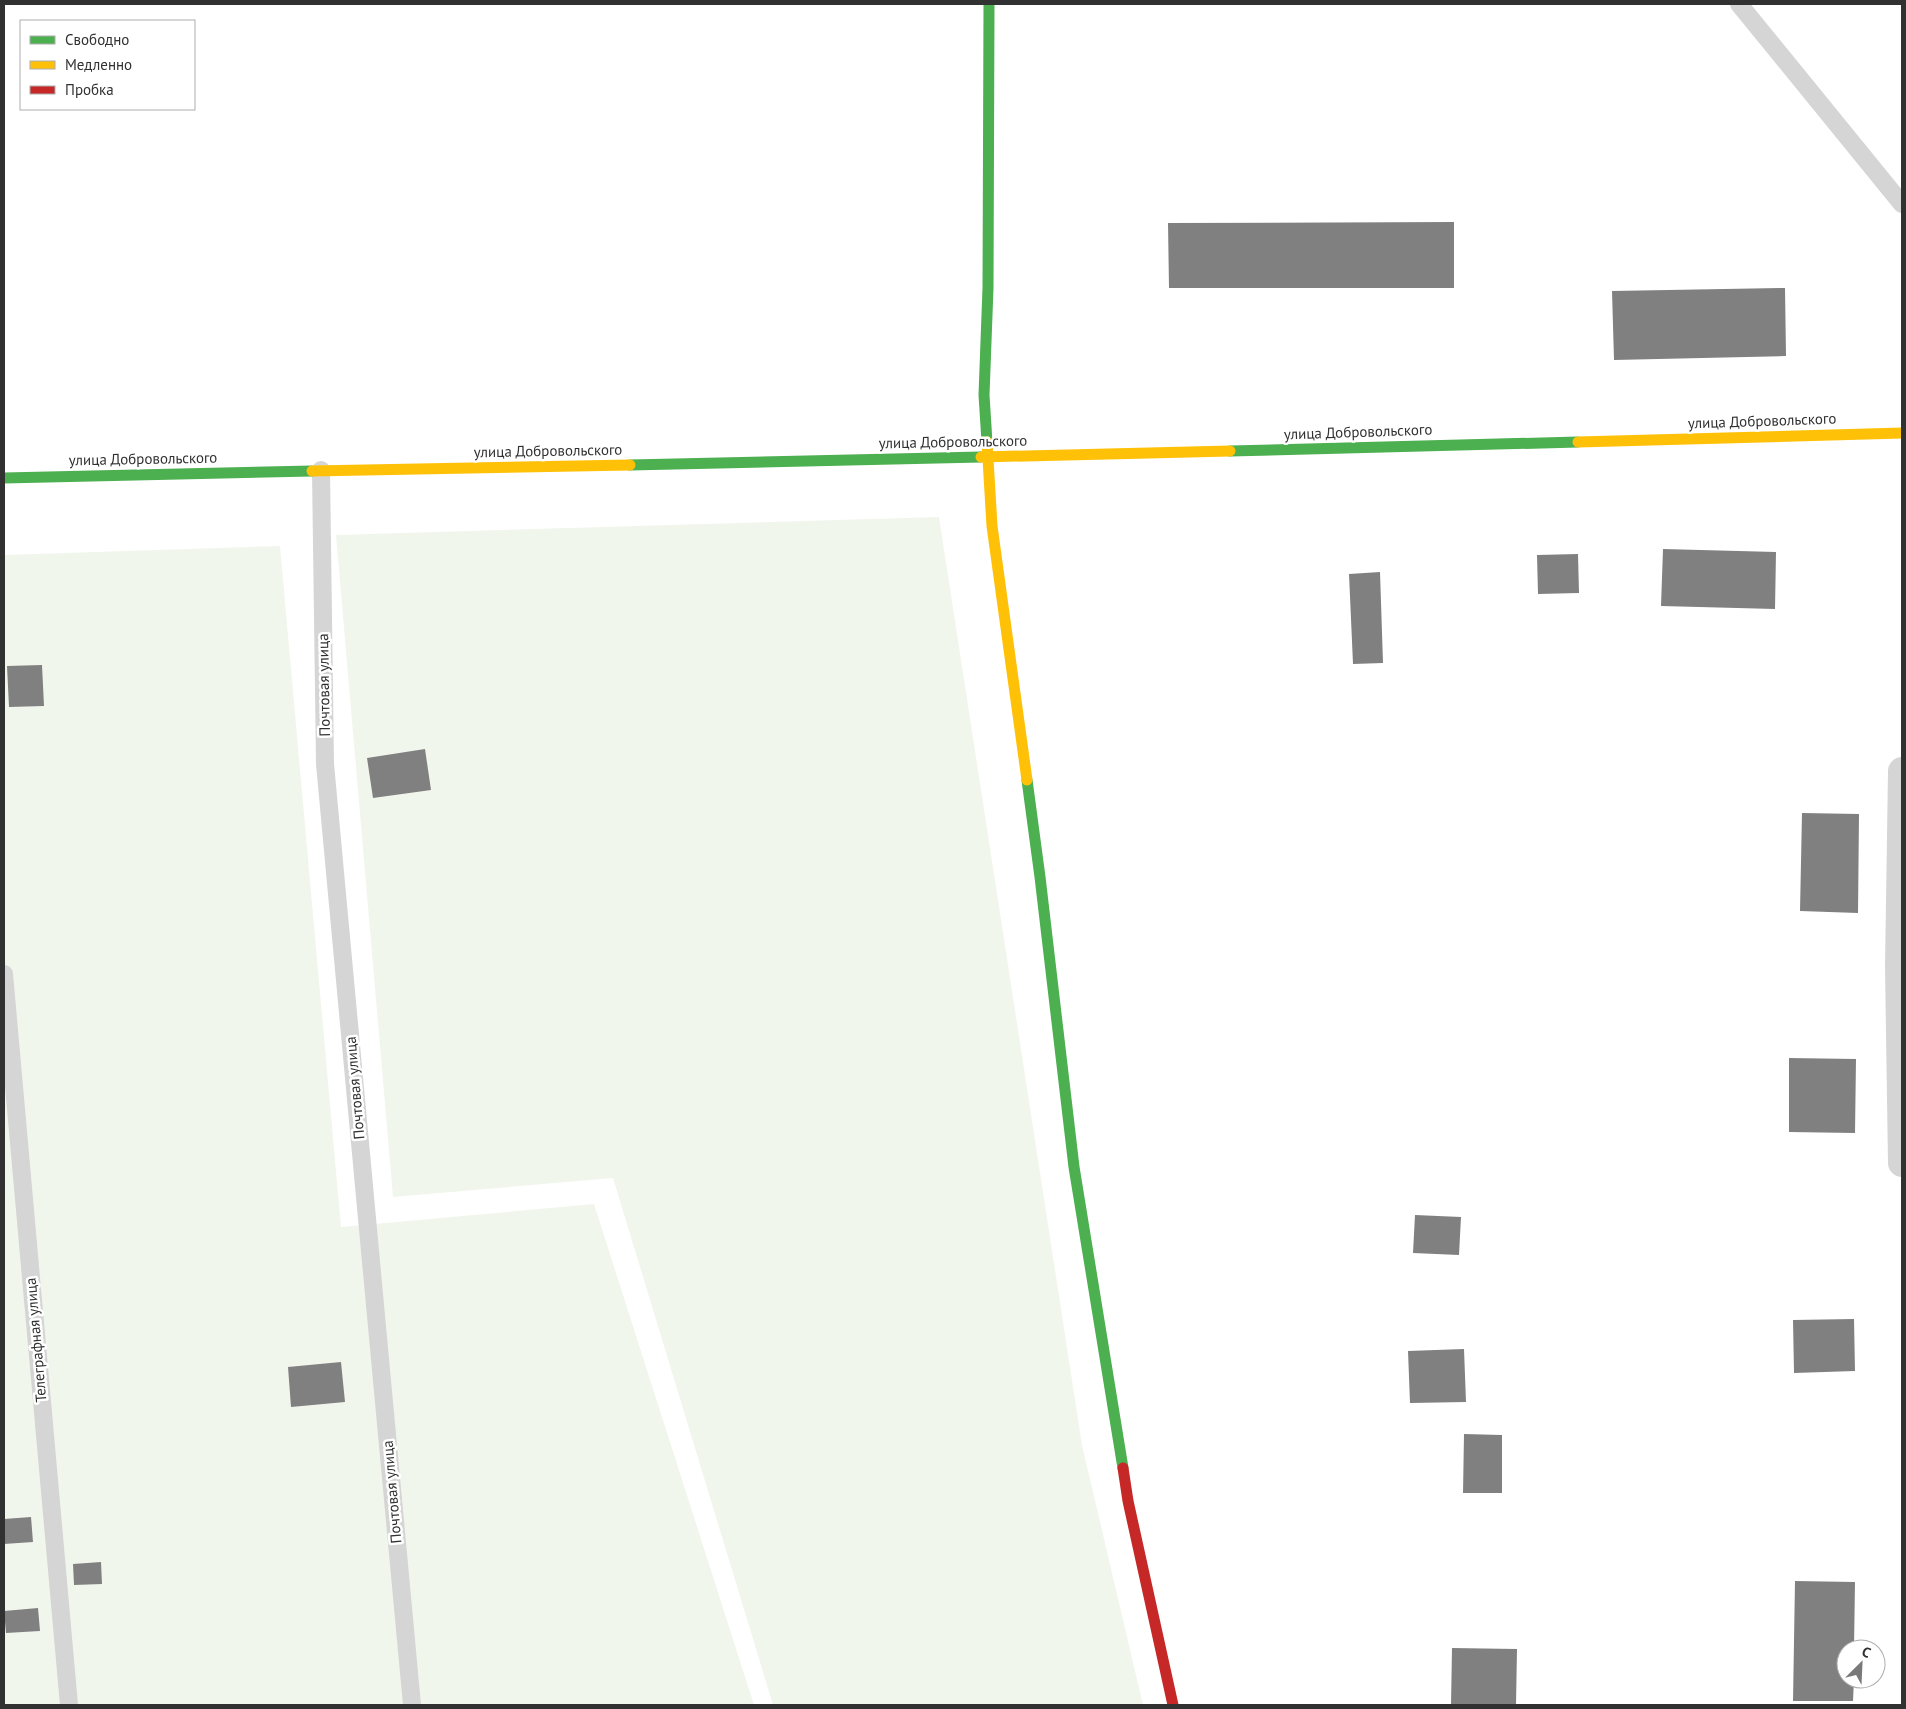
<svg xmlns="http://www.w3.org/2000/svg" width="1906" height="1709" font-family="'PT Sans',sans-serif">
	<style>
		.green { fill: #f1f6ed }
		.building { fill: #808080 }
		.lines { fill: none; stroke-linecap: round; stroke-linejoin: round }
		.lane { stroke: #d5d5d5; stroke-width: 18 }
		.street { stroke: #d5d5d5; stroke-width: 28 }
		.fast { stroke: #4caf50; stroke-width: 11 }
		.slow { stroke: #ffc107; stroke-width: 11 }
		.jam { stroke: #c62828; stroke-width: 11 }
		.labels { text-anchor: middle; stroke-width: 5; stroke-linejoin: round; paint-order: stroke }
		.street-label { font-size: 15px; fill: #313131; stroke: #fff }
	</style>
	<rect width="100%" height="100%" fill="#fff"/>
	<path class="green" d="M 939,517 L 1082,1445 L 1143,1705 L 773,1705 L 613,1178 L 393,1197 L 336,535 Z
		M 280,546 L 341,1227 L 594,1204 L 754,1705 L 4,1705 L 4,555 Z"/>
	<path class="building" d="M 1454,222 L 1454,288 L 1169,288 L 1168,223 Z
		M 1785,288 L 1786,356 L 1614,360 L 1612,291 Z
		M 1663,549 L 1776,552 L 1775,609 L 1661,606 Z
		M 1578,554 L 1579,593 L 1538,594 L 1537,555 Z
		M 1380,572 L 1383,663 L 1353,664 L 1349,574 Z
		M 42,665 L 44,706 L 9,707 L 7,666 Z
		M 425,749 L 431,790 L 373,798 L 367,758 Z
		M 1802,813 L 1859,814 L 1858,913 L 1800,911 Z
		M 1789,1058 L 1856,1059 L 1855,1133 L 1789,1132 Z
		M 1415,1215 L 1461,1217 L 1459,1255 L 1413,1253 Z
		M 1854,1319 L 1855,1371 L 1794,1373 L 1793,1320 Z
		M 1464,1349 L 1466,1402 L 1410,1403 L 1408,1351 Z
		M 341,1362 L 345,1402 L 291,1407 L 288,1367 Z
		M 1464,1434 L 1502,1435 L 1502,1493 L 1463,1493 Z
		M 31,1517 L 33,1542 L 4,1544 L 4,1519 Z
		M 101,1562 L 102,1584 L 74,1585 L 73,1564 Z
		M 1795,1581 L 1855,1582 L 1854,1649 L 1846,1649 L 1846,1679 L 1854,1679 L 1853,1701 L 1793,1701 Z
		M 38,1608 L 40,1631 L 6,1633 L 4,1611 Z
		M 1452,1648 L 1517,1649 L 1516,1705 L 1451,1705 Z"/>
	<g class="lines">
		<path class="lane" d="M 1739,4 L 1902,204
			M 321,470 L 325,764 L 412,1705
			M 4,974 L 69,1705"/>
		<path class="street" d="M 1902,771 L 1899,967 L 1902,1163"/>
		<path class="fast" d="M 987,442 L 984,395 L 988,288 L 989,4
			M 1230,451 L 1578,442
			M 630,465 L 981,457
			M 4,478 L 312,471
			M 1027,780 L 1040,877 L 1074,1167 L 1123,1468"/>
		<path class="slow" d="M 987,442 L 992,526 L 1027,780
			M 1578,442 L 1902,433
			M 981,457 L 1230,451
			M 312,471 L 630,465"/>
		<path class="jam" d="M 1123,1468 L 1128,1501 L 1173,1705"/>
	</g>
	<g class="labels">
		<g class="street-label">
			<text transform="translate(1762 421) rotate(-2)" y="5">улица Добровольского</text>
			<text transform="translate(1358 432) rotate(-2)" y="5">улица Добровольского</text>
			<text transform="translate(953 442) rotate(-1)" y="5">улица Добровольского</text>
			<text transform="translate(548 451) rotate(-1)" y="5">улица Добровольского</text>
			<text transform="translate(143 459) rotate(-1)" y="5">улица Добровольского</text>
			<text transform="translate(324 685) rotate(-91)" y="5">Почтовая улица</text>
			<text transform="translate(355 1088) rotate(-95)" y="5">Почтовая улица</text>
			<text transform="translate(36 1340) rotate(-95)" y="5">Телеграфная улица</text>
			<text transform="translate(392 1492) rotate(-95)" y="5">Почтовая улица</text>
		</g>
	</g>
	<rect width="1906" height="1709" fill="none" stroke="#313131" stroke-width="10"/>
	<rect x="20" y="20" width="175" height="90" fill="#ffffff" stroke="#adadad"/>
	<rect x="30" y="36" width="25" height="8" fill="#4caf50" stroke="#adadad"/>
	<text x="65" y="45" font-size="15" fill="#313131">Свободно</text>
	<rect x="30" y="61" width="25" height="8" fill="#ffc107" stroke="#adadad"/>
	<text x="65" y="70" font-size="15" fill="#313131">Медленно</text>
	<rect x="30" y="86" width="25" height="8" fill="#c62828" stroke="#adadad"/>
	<text x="65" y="95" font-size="15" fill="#313131">Пробка</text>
	<g transform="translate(1861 1664) rotate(24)"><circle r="24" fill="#ffffff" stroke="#adadad"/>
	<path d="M0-4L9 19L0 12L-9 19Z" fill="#797979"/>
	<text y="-8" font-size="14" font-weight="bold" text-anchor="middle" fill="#313131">С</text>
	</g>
</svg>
